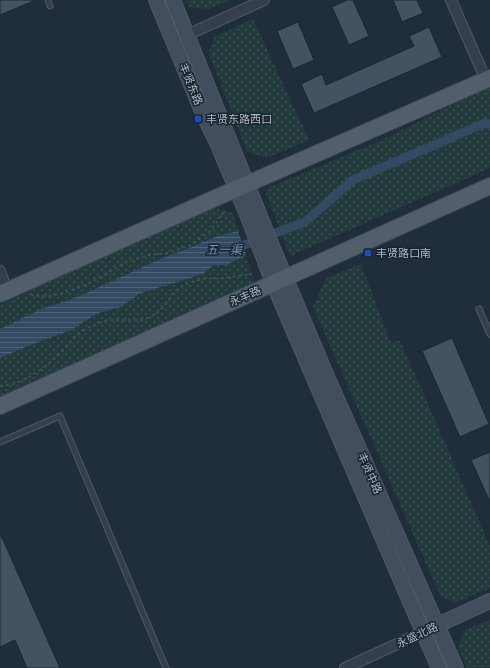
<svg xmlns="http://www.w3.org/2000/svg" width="490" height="668" font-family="'Work Sans','Noto Sans SC',sans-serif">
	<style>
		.park { fill: url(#park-dots) }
		.water { fill: url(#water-rules) }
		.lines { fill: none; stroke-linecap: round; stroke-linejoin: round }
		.canal { stroke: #334a63; stroke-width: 9 }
		.building { fill: #445262; stroke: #1b2631 }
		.lane-casing { stroke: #4f5a65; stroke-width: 7 }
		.street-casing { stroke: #4f5a65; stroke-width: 12 }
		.secondary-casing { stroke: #4f5a65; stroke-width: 16 }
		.primary-casing { stroke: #3d4854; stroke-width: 18 }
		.path { stroke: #405759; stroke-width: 1.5; stroke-dasharray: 3 3; stroke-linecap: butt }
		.lane { stroke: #343f4b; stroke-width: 5 }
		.street { stroke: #343f4b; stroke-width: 10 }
		.secondary { stroke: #424e5e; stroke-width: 14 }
		.primary { stroke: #525e6b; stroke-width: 16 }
		.transit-dot { fill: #1a4fb4; stroke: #1a242f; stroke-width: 1.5 }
		.labels { text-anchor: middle; stroke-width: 3; stroke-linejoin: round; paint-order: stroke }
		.street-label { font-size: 11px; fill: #afbac7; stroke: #1a242f }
		.poi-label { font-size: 11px; fill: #afbac7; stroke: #1a242f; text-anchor: start }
		.water-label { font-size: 12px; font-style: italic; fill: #7592b1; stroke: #1a242f }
	</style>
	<defs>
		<pattern id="park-dots" width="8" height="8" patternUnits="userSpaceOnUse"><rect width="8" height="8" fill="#223a3c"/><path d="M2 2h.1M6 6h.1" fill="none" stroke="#405457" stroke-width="1.8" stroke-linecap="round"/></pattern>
		<pattern id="water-rules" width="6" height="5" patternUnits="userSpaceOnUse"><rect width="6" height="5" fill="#334a63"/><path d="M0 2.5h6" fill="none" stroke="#4e6278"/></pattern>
	</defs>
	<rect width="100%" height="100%" fill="#202d3b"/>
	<path class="park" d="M 186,0 L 230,0 L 209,9 L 190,8 Z
		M 253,19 L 309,140 L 267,158 L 247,151 L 209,54 L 214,37 Z
		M 490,87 L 490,168 L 290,256 L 266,194 L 268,188 L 389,137 L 461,100 Z
		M 214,208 L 232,212 L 255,283 L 236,294 L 0,398 L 0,305 L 28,292 L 51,280 Z
		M 361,264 L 391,343 L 400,340 L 490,546 L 490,588 L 454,603 L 440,595 L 313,307 L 326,278 Z
		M 490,620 L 490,668 L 467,668 L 458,647 L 465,630 Z"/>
	<path class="water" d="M 238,231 L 246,255 L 227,265 L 214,265 L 203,274 L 141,293 L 121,307 L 98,313 L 71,330 L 28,346 L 0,358 L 0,329 L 41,309 L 66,301 L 82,295 L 158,260 L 194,246 L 218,236 Z"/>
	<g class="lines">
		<path class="canal" d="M 231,250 L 305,222 L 353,180 L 485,123 L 490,124"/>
	</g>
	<path class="building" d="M 0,0 L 36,0 L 0,15 Z
		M 347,0 L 353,0 L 369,36 L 349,45 L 332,7 Z
		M 393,0 L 417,0 L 423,13 L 402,22 Z
		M 298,22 L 314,60 L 293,69 L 277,31 Z
		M 429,27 L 442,57 L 314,113 L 301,84 L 322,74 L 326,85 L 414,46 L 409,36 Z
		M 452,338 L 489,424 L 460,437 L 422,351 Z
		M 490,452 L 490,502 L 471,460 Z
		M 0,533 L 60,668 L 27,668 L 15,640 L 0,647 Z"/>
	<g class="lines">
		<g class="lane-casing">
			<path id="lane" d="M 48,0 L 50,6
				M 479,309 L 490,334
				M 0,442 L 60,416 L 166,668"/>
		</g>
		<g class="street-casing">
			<path id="street" d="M 451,0 L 486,80
				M 187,35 L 264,0
				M 0,271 L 7,291
				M 345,668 L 423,632"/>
		</g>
		<g class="secondary-casing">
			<path id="secondary" d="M 156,0 L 204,116 L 218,145 L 250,222 L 273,283 L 423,632 L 439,668
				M 173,0 L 272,246 L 326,374 L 456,668
				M 429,629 L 490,601"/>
		</g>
		<g class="primary-casing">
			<path id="primary" d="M 0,294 L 247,184 L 490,78
				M 0,406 L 490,186"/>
		</g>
		<path class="path" d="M 31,294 L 34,296 L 50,296 L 67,292 L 90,283 L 126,262 L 150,255 L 167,253 L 191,245 L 210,231 L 225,211
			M 0,386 L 14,384 L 27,378 L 46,366 L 63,351 L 76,335 L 91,326 L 107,320 L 143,320 L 156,314 L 166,304 L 174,291 L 191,282 L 207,278 L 220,279 L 231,277 L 252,274"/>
		<use href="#lane" class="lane"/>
		<use href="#street" class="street"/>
		<use href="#secondary" class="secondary"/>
		<use href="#primary" class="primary"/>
	</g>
	<g class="transit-dot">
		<rect x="194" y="115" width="8" height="8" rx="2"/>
		<rect x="364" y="249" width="8" height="8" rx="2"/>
	</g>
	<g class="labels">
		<g class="street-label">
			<text transform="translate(191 84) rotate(68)" y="4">丰贤东路</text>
			<text transform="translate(245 296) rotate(-24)" y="4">永丰路</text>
			<text transform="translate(370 473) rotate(66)" y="4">丰贤中路</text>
			<text transform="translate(417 635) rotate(-25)" y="4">永盛北路</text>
		</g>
		<g class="poi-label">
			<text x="206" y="123">丰贤东路西口</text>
			<text x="376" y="257">丰贤路口南</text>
		</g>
		<g class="water-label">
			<text x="224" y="254">五一渠</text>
		</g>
	</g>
</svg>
